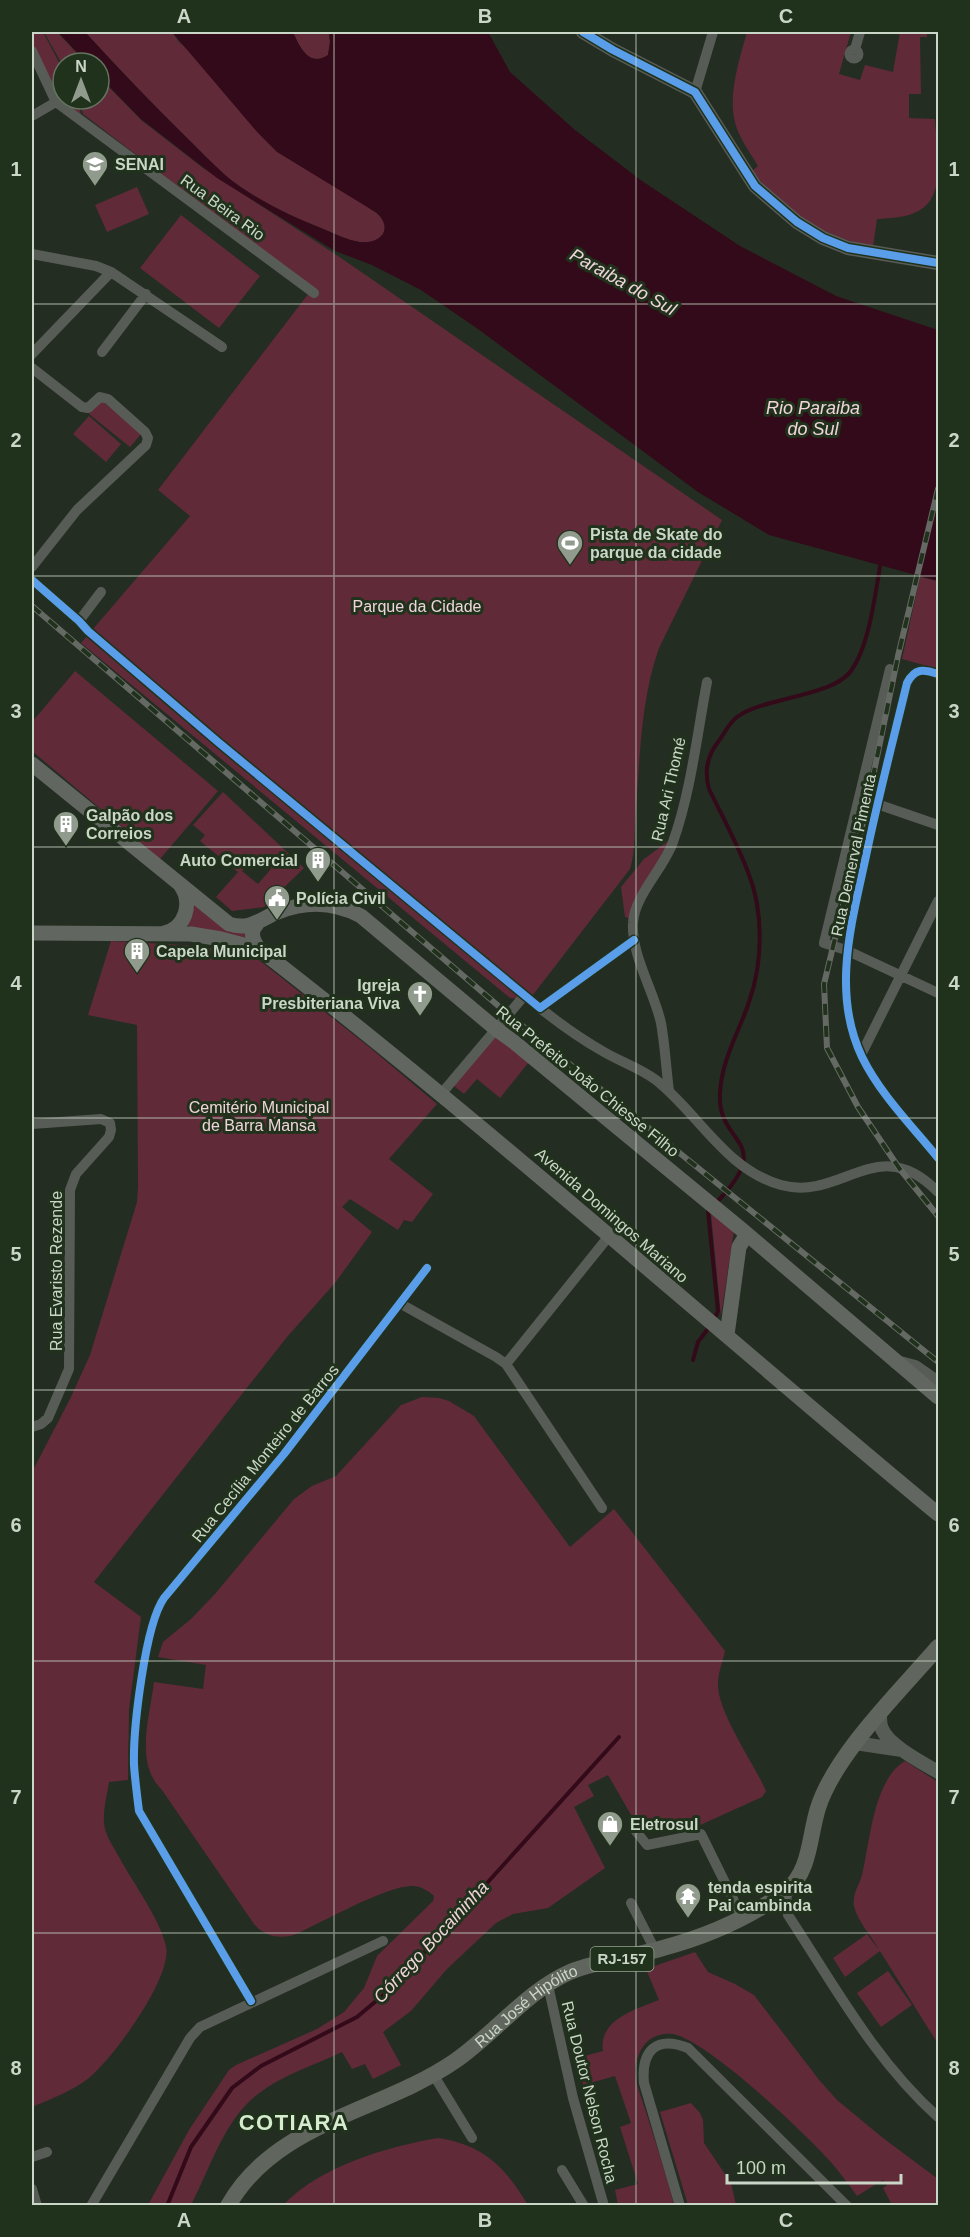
<svg xmlns="http://www.w3.org/2000/svg" width="970" height="2237" font-family="Arial,sans-serif">
	<style>
		.green { fill: #602a39; fill-rule: evenodd }
		.water { fill: #330a19 }
		.lines { fill: none; stroke-linecap: round; stroke-linejoin: round }
		.stream { stroke: #330a19; stroke-width: 4 }
		.minor { stroke: #585c57; stroke-width: 10 }
		.tertiary { stroke: #585c57; stroke-width: 14 }
		.secondary { stroke: #626661; stroke-width: 15 }
		.primary { stroke: #60655d; stroke-width: 16 }
		.rail-casing { stroke: #656964; stroke-width: 6 }
		.rail { stroke: #20321c; stroke-width: 4; stroke-dasharray: 11; stroke-linecap: butt }
		.cycleway-casing { stroke: #20321c; stroke-width: 11 }
		.cycleway { stroke: #5a9eea; stroke-width: 8 }
		.grid { fill: none; stroke: #cad6c7; stroke-width: 1.5; stroke-opacity: 0.55 }
		.labels { text-anchor: middle; stroke-width: 6; stroke-linejoin: round; paint-order: stroke }
		.shield { fill: #20321c; stroke: #97a594; stroke-width: 1.5 }
		.shield-label { font-size: 15px; font-weight: bold; fill: #cad6c7 }
		.poi-label { font-size: 16px; font-weight: bold; fill: #cad6c7; stroke: #20321c; text-anchor: start }
		.street-label { font-size: 16px; fill: #cad6c7; stroke: #20321c }
		.park-label { font-size: 16px; fill: #efd5da; stroke: #20321c }
		.water-label { font-size: 18px; font-style: italic; fill: #efd4da; stroke: #20321c }
		.district-label { font-size: 22px; font-weight: bold; letter-spacing: 1.5px; fill: #d5eccf; stroke: #20321c }
		.neatline { fill: none; stroke: #cad6c7; stroke-width: 2 }
		.grid-label { font-size: 20px; text-anchor: middle; font-weight: bold; fill: #cad6c7 }
	</style>
	<rect width="100%" height="100%" fill="#242d21"/>
	<path class="green" d="M 32,32 L 43,32 L 63,70 L 63,99 L 78,99 L 81,115 L 61,101 L 32,45 Z
		M 44,32 L 57,32 L 86,63 L 63,63 L 63,66 Z
		M 85,32 L 172,32 L 179,42 L 370,209 C 395,222 386,245 359,242 C 346,240 333,233 321,228 C 290,216 250,197 225,175 C 211,163 199,149 186,137 C 151,102 118,68 85,32 Z
		M 293,32 L 329,32 L 330,42 L 328,55 C 309,68 299,46 293,32 Z
		M 747,32 L 851,32 L 839,74 L 860,80 L 865,65 L 893,72 L 900,32 L 927,32 L 927,37 L 920,37 L 921,94 L 909,94 L 909,118 L 935,119 C 936,148 949,200 914,213 C 903,218 889,218 877,219 L 873,247 C 821,236 785,212 752,171 L 758,166 C 751,154 742,142 737,129 C 726,99 739,61 747,32 Z
		M 99,77 L 141,120 L 203,168 L 338,256 L 722,520 L 659,648 C 641,699 640,755 636,809 C 634,829 636,850 630,869 L 529,1000 L 510,998 L 81,643 L 190,516 L 158,490 L 312,289 L 83,114 L 79,99 L 99,99 Z
		M 137,187 L 149,214 L 107,232 L 95,205 Z
		M 181,215 L 260,276 L 219,328 L 140,268 Z
		M 101,400 L 142,433 L 130,447 L 89,414 Z
		M 89,416 L 121,444 L 106,462 L 73,434 Z
		M 920,577 L 938,581 L 938,669 L 902,659 Z
		M 75,671 L 218,791 L 160,859 L 32,751 L 32,722 Z
		M 223,792 L 304,868 L 264,907 L 232,911 L 216,897 L 238,872 L 200,841 L 205,835 L 193,825 ZM 255,856 L 271,869 L 258,884 L 242,871 Z
		M 671,839 L 632,919 L 625,917 L 621,887 L 644,859 Z
		M 196,904 L 251,929 L 249,940 L 189,927 L 187,923 L 192,905 Z
		M 111,941 L 202,946 L 259,960 L 368,1046 L 437,1104 L 389,1159 L 433,1194 L 412,1222 L 404,1220 L 398,1230 L 350,1199 L 342,1207 L 372,1232 L 335,1283 L 287,1337 L 94,1582 L 141,1617 L 129,1709 L 128,1780 L 109,1782 C 107,1795 103,1810 104,1823 C 105,1835 113,1846 119,1857 C 133,1883 159,1917 166,1946 C 173,1977 113,2058 89,2078 C 72,2091 51,2099 32,2107 L 32,1472 L 70,1399 L 90,1355 L 137,1202 L 138,1187 L 137,1025 L 88,1015 Z
		M 499,1030 L 533,1057 L 500,1098 L 477,1079 L 464,1094 L 454,1086 Z
		M 711,1214 L 734,1230 L 721,1316 Z
		M 422,1397 L 439,1398 L 449,1401 L 474,1416 L 570,1547 L 614,1509 L 725,1651 C 723,1661 718,1673 718,1683 C 717,1712 754,1763 766,1791 L 762,1797 L 687,1831 L 678,1832 L 646,1825 L 634,1820 L 608,1775 L 588,1785 L 594,1796 L 574,1807 L 605,1868 L 548,1908 L 513,1914 L 496,1923 L 447,1969 L 411,2011 L 383,2032 L 401,2065 L 373,2079 L 365,2064 L 352,2069 L 342,2052 C 315,2065 282,2075 258,2094 C 224,2120 210,2169 191,2205 L 148,2205 L 189,2130 L 229,2070 L 236,2065 L 317,2029 L 344,2012 L 364,1988 L 377,1956 L 433,1901 L 434,1896 C 429,1891 420,1886 413,1886 C 387,1885 321,1923 294,1935 C 278,1939 264,1936 254,1924 L 162,1790 C 134,1763 150,1716 154,1682 L 203,1689 L 206,1665 L 158,1657 L 163,1642 L 191,1619 L 215,1594 L 294,1499 L 312,1486 L 336,1476 L 401,1405 Z
		M 905,1761 L 938,1782 L 938,2044 L 880,1951 L 845,1977 L 833,1958 L 867,1934 L 879,1950 C 872,1936 857,1921 854,1906 C 852,1894 859,1886 862,1875 C 870,1843 873,1780 905,1761 Z
		M 695,1952 L 708,1972 L 735,1984 L 754,1995 L 820,2081 L 837,2100 L 883,2138 L 938,2179 L 938,2205 L 892,2205 L 883,2188 L 887,2185 L 883,2180 L 857,2196 C 848,2184 839,2171 829,2160 C 803,2131 708,2041 673,2034 C 664,2033 655,2035 648,2041 C 640,2048 636,2060 635,2070 C 635,2083 641,2096 645,2109 C 655,2141 666,2173 674,2205 L 618,2205 L 615,2190 L 638,2184 L 620,2127 L 631,2123 L 615,2076 L 583,2085 L 577,2058 L 603,2051 C 598,2020 636,2009 659,2000 L 646,1969 Z
		M 888,1971 L 912,2005 L 881,2027 L 857,1993 Z
		M 691,2103 L 700,2113 L 703,2120 L 704,2143 L 731,2183 L 736,2205 L 688,2205 L 660,2112 Z
		M 438,2138 C 484,2145 505,2167 528,2205 L 283,2205 C 321,2166 386,2147 438,2138 Z"/>
	<path class="water" d="M 58,32 L 85,32 C 118,68 151,103 186,137 C 199,150 212,163 225,175 C 251,197 290,216 321,228 C 333,233 347,240 360,242 C 380,244 394,230 377,213 L 277,152 L 258,133 L 172,32 L 293,32 C 299,46 309,68 328,55 L 330,42 L 329,32 L 488,32 L 510,72 L 575,130 L 642,181 L 740,246 L 836,296 L 938,330 L 938,581 L 769,535 L 698,492 L 478,329 L 421,290 L 372,265 L 335,251 L 217,178 L 141,119 L 99,76 L 99,63 L 87,63 Z"/>
	<g class="lines">
		<path class="stream" d="M 717,1202 C 777,1139 717,1146 720,1094 C 721,1061 739,1032 749,1002 C 763,962 764,912 748,872 C 737,843 722,816 709,789 C 704,771 707,756 718,742 C 725,733 728,724 737,717 C 764,697 832,697 851,671 C 870,645 875,593 881,561
			M 711,1208 L 708,1211 L 718,1311 L 714,1320
			M 693,1360 L 698,1342 L 710,1326
			M 167,2206 L 191,2147 L 232,2088 L 261,2066 L 357,2017 L 394,1986 L 619,1737"/>
		<path class="minor" d="M 855,49 L 860,32
			M849.5 54a4.5 4.5 0 1 1 9 0a4.5 4.5 0 1 1-9 0Z
			M 32,51 L 56,102 L 314,293
			M 695,92 L 713,32
			M 32,116 L 56,102
			M 32,254 L 96,266 L 111,272 L 222,347
			M 102,352 L 146,294
			M 32,354 L 111,272
			M 32,368 L 82,407 L 88,408 L 100,397 L 108,399 L 145,432 L 148,438 L 146,445 L 77,510 L 32,567
			M 32,580 L 79,621 L 88,631 L 218,742 L 540,1008 L 634,940
			M 79,621 L 101,592
			M 890,669 L 824,943 L 846,950 L 938,993
			M 938,674 C 923,669 915,668 907,683 C 893,741 878,798 866,856 C 852,922 831,992 862,1057 C 880,1094 912,1126 938,1158
			M 877,804 L 938,825
			M 540,1008 C 560,1024 581,1039 604,1052 C 621,1062 640,1068 656,1080 C 698,1113 726,1170 781,1185 C 842,1202 878,1130 938,1192
			M 861,1055 L 938,901
			M 669,1091 C 666,1068 665,1045 661,1023 C 654,991 631,955 633,923 C 634,896 664,868 673,842 C 691,791 697,735 707,682
			M 442,1093 L 524,996
			M 32,1124 L 101,1119 L 110,1123 L 111,1130 L 109,1137 L 76,1174 L 70,1190 L 69,1369 L 48,1418 L 41,1424 L 32,1427
			M 401,1304 L 496,1357 L 506,1364 L 602,1508
			M 506,1364 L 609,1236
			M 635,1830 L 647,1845 L 701,1834 L 743,1919
			M 786,1891 L 788,1915 C 834,1985 875,2061 938,2117
			M 631,1903 L 655,1950
			M 548,1985 L 573,2098 L 604,2206
			M 251,2001 L 139,1811 C 137,1795 135,1780 134,1765 C 133,1729 145,1625 164,1598 L 284,1454 L 427,1268
			M 433,2074 L 472,2138
			M 32,2157 L 47,2152
			M 562,2170 L 584,2206
			M 32,2189 L 37,2206
			M 91,2206 L 190,2038 L 200,2027 L 383,1941
			M 680,2206 L 644,2083 C 641,2051 656,2035 688,2048 L 847,2206"/>
		<path class="tertiary" d="M 583,32 L 613,50 L 695,92 L 755,186 L 797,222 L 823,238 L 848,248 L 938,263
			M 896,1362 L 915,1367 L 938,1383
			M 880,1715 C 880,1719 880,1725 882,1729 C 889,1746 923,1763 938,1772
			M 855,1743 L 902,1750"/>
		<path class="secondary" d="M 32,764 L 229,924 C 250,931 260,919 278,912 C 306,901 335,902 361,916 L 496,1029 L 514,1042 L 741,1229 L 938,1397
			M 257,924 C 249,932 253,941 259,949 C 492,1129 711,1326 938,1514
			M 32,933 L 191,934 L 221,939 L 259,949
			M 164,933 C 185,929 193,903 181,886
			M 727,1335 L 739,1247 L 747,1234"/>
		<path class="primary" id="s1" d="M 228,2206 C 275,2122 381,2112 455,2061 C 493,2035 528,1990 570,1972 C 599,1960 633,1957 663,1948 C 708,1936 749,1918 786,1891 C 811,1871 809,1836 818,1808 C 835,1754 901,1690 938,1647"/>
		<g class="rail-casing">
			<path id="rail" d="M 938,489 L 898,656 L 866,810 L 824,984 L 827,1048 L 858,1107 L 899,1168 L 938,1216
				M 32,606 L 509,1015 L 938,1362"/>
		</g>
		<use href="#rail" class="rail"/>
		<g class="cycleway-casing">
			<path id="cycleway" d="M 583,32 L 613,50 L 695,92 L 755,186 L 797,222 L 823,238 L 848,248 L 938,263
				M 32,580 L 79,621 L 88,631 L 218,742 L 540,1008 L 634,940
				M 938,674 C 923,669 915,668 907,683 C 893,741 878,798 866,856 C 852,922 831,992 862,1057 C 880,1094 912,1126 938,1158
				M 251,2001 L 139,1811 C 137,1795 135,1780 134,1765 C 133,1729 145,1625 164,1598 L 284,1454 L 427,1268"/>
		</g>
		<use href="#cycleway" class="cycleway"/>
	</g>
	<path class="grid" d="M 334,32 L 334,2206M 636,32 L 636,2206M 32,304 L 938,304M 32,576 L 938,576M 32,847 L 938,847M 32,1118 L 938,1118M 32,1390 L 938,1390M 32,1661 L 938,1661M 32,1933 L 938,1933"/>
	<defs>
		<g id="university-pin" transform="scale(1.35)"><path d="M0 17L-7.5 6A9.5 9.5 0 1 1 7.5 6Z" fill="#909b8d" stroke="#20321c"/><path d="M0-5L7-2L0 1L-7-2ZM-4 1L0 2.5L4 1V4Q0 6-4 4Z" fill="#fff"/></g>
		<g id="stadium-pin" transform="scale(1.35)"><path d="M0 17L-7.5 6A9.5 9.5 0 1 1 7.5 6Z" fill="#909b8d" stroke="#20321c"/><path d="M0-5a6.5 5 0 1 0 0 10a6.5 5 0 1 0 0-10ZM-3.5-1.8h7v3.6h-7Z" fill="#fff"/></g>
		<g id="building-pin" transform="scale(1.35)"><path d="M0 17L-7.5 6A9.5 9.5 0 1 1 7.5 6Z" fill="#909b8d" stroke="#20321c"/><path d="M-4-6H4V6H1V3H-1V6H-4ZM-2.5-4.3h1.7v1.8h-1.7ZM.8-4.3h1.7v1.8H.8ZM-2.5-1h1.7V.8h-1.7ZM.8-1h1.7V.8H.8Z" fill="#fff"/></g>
		<g id="civic-pin" transform="scale(1.35)"><path d="M0 17L-7.5 6A9.5 9.5 0 1 1 7.5 6Z" fill="#909b8d" stroke="#20321c"/><path d="M-.6-6.5H3V-4.5H.6V-3L4-1V1h2V6H-6V1h2V-1L-.6-3ZM-1.2 2.5V6h2.4V2.5Z" fill="#fff"/></g>
		<g id="church-pin" transform="scale(1.35)"><path d="M0 17L-7.5 6A9.5 9.5 0 1 1 7.5 6Z" fill="#909b8d" stroke="#20321c"/><path d="M-1.2-6h2.4v3.5h3.3v2.4h-3.3V6h-2.4V-.1h-3.3v-2.4h3.3Z" fill="#fff"/></g>
		<g id="shop-pin" transform="scale(1.35)"><path d="M0 17L-7.5 6A9.5 9.5 0 1 1 7.5 6Z" fill="#909b8d" stroke="#20321c"/><path d="M-5-2.5h2.3a2.7 3.5 0 0 1 5.4 0H5L5.5 6h-11ZM-1.5-2.5h3a1.5 2.3 0 0 0-3 0Z" fill="#fff"/></g>
		<g id="temple-pin" transform="scale(1.35)"><path d="M0 17L-7.5 6A9.5 9.5 0 1 1 7.5 6Z" fill="#909b8d" stroke="#20321c"/><path d="M0-6L5-2H3V0L6.5 2.5H4V6H1.5V3h-3V6H-4V2.5H-6.5L-3 0V-2H-5Z" fill="#fff"/></g>
	</defs>
	<g fill-rule="evenodd">
		<use href="#university-pin" x="95" y="164"/>
		<use href="#stadium-pin" x="570" y="543"/>
		<use href="#building-pin" x="66" y="824"/>
		<use href="#building-pin" x="318" y="860"/>
		<use href="#civic-pin" x="277" y="898"/>
		<use href="#building-pin" x="137" y="951"/>
		<use href="#church-pin" x="420" y="994"/>
		<use href="#shop-pin" x="610" y="1824"/>
		<use href="#temple-pin" x="688" y="1896"/>
	</g>
	<g class="labels">
		<rect class="shield" x="590.5" y="1947" width="63" height="24" rx="4.5"/>
		<g class="shield-label">
			<text x="622" y="1964">RJ-157</text>
		</g>
		<g class="poi-label">
			<text x="115" y="170">SENAI</text>
			<text x="590" y="540">Pista de Skate do<tspan x="590" dy="18">parque da cidade</tspan></text>
			<text x="86" y="821">Galpão dos<tspan x="86" dy="18">Correios</tspan></text>
			<text x="298" y="866" text-anchor="end">Auto Comercial</text>
			<text x="296" y="904">Polícia Civil</text>
			<text x="156" y="957">Capela Municipal</text>
			<text x="400" y="991" text-anchor="end">Igreja<tspan x="400" dy="18">Presbiteriana Viva</tspan></text>
			<text x="630" y="1830">Eletrosul</text>
			<text x="708" y="1893">tenda espirita<tspan x="708" dy="18">Pai cambinda</tspan></text>
		</g>
		<g class="street-label">
			<text transform="translate(223 207) rotate(36)" y="6">Rua Beira Rio</text>
			<text transform="translate(668 789) rotate(-77)" y="6">Rua Ari Thomé</text>
			<text transform="translate(853 855) rotate(-78)" y="6">Rua Demerval Pimenta</text>
			<text transform="translate(588 1081) rotate(39)" y="6">Rua Prefeito João Chiesse Filho</text>
			<text transform="translate(612 1215) rotate(41)" y="6">Avenida Domingos Mariano</text>
			<text transform="translate(56 1271) rotate(-90)" y="6">Rua Evaristo Rezende</text>
			<text transform="translate(265 1453) rotate(-51)" y="6">Rua Cecília Monteiro de Barros</text>
			<text dy="6" stroke="none"><textPath href="#s1" startOffset="364">Rua José Hipólito</textPath></text>
			<text transform="translate(590 2092) rotate(76)" y="6">Rua Doutor Nelson Rocha</text>
		</g>
		<g class="park-label">
			<text x="417" y="612">Parque da Cidade</text>
			<text x="259" y="1113">Cemitério Municipal<tspan x="259" dy="18">de Barra Mansa</tspan></text>
		</g>
		<g class="water-label">
			<text transform="translate(623 282) rotate(29)" y="6">Paraiba do Sul</text>
			<text x="813" y="414">Rio Paraiba<tspan x="813" dy="21">do Sul</tspan></text>
			<text transform="translate(431 1942) rotate(-47)" y="6">Córrego Bocaininha</text>
		</g>
		<g class="district-label">
			<text x="294" y="2130">COTIARA</text>
		</g>
	</g>
	<rect width="970" height="2237" fill="none" stroke="#20321c" stroke-width="66"/>
	<g transform="translate(81 81)"><circle r="28" fill="#20321c" stroke="#647460" stroke-width="1.5"/>
	<path d="M0-4.5L10 22L0 15L-10 22Z" fill="#909b8d"/>
	<text y="-9" font-size="16" font-weight="bold" text-anchor="middle" fill="#cad6c7">N</text>
	</g>
	<path d="M727 2174v9h174v-9" fill="none" stroke="#cad6c7" stroke-width="3"/>
	<text x="736" y="2174" font-size="18" fill="#cad6c7" stroke="#20321c" stroke-width="4.5" paint-order="stroke">100 m</text>
	<rect x="33" y="33" width="904" height="2171" class="neatline"/>
	<g class="grid-label">
		<text x="184" y="23">A</text>
		<text x="485" y="23">B</text>
		<text x="786" y="23">C</text>
		<text x="16" y="176">1</text>
		<text x="954" y="176">1</text>
		<text x="16" y="447">2</text>
		<text x="954" y="447">2</text>
		<text x="16" y="718">3</text>
		<text x="954" y="718">3</text>
		<text x="16" y="990">4</text>
		<text x="954" y="990">4</text>
		<text x="16" y="1261">5</text>
		<text x="954" y="1261">5</text>
		<text x="16" y="1532">6</text>
		<text x="954" y="1532">6</text>
		<text x="16" y="1804">7</text>
		<text x="954" y="1804">7</text>
		<text x="16" y="2075">8</text>
		<text x="954" y="2075">8</text>
		<text x="184" y="2227">A</text>
		<text x="485" y="2227">B</text>
		<text x="786" y="2227">C</text>
	</g>
</svg>
